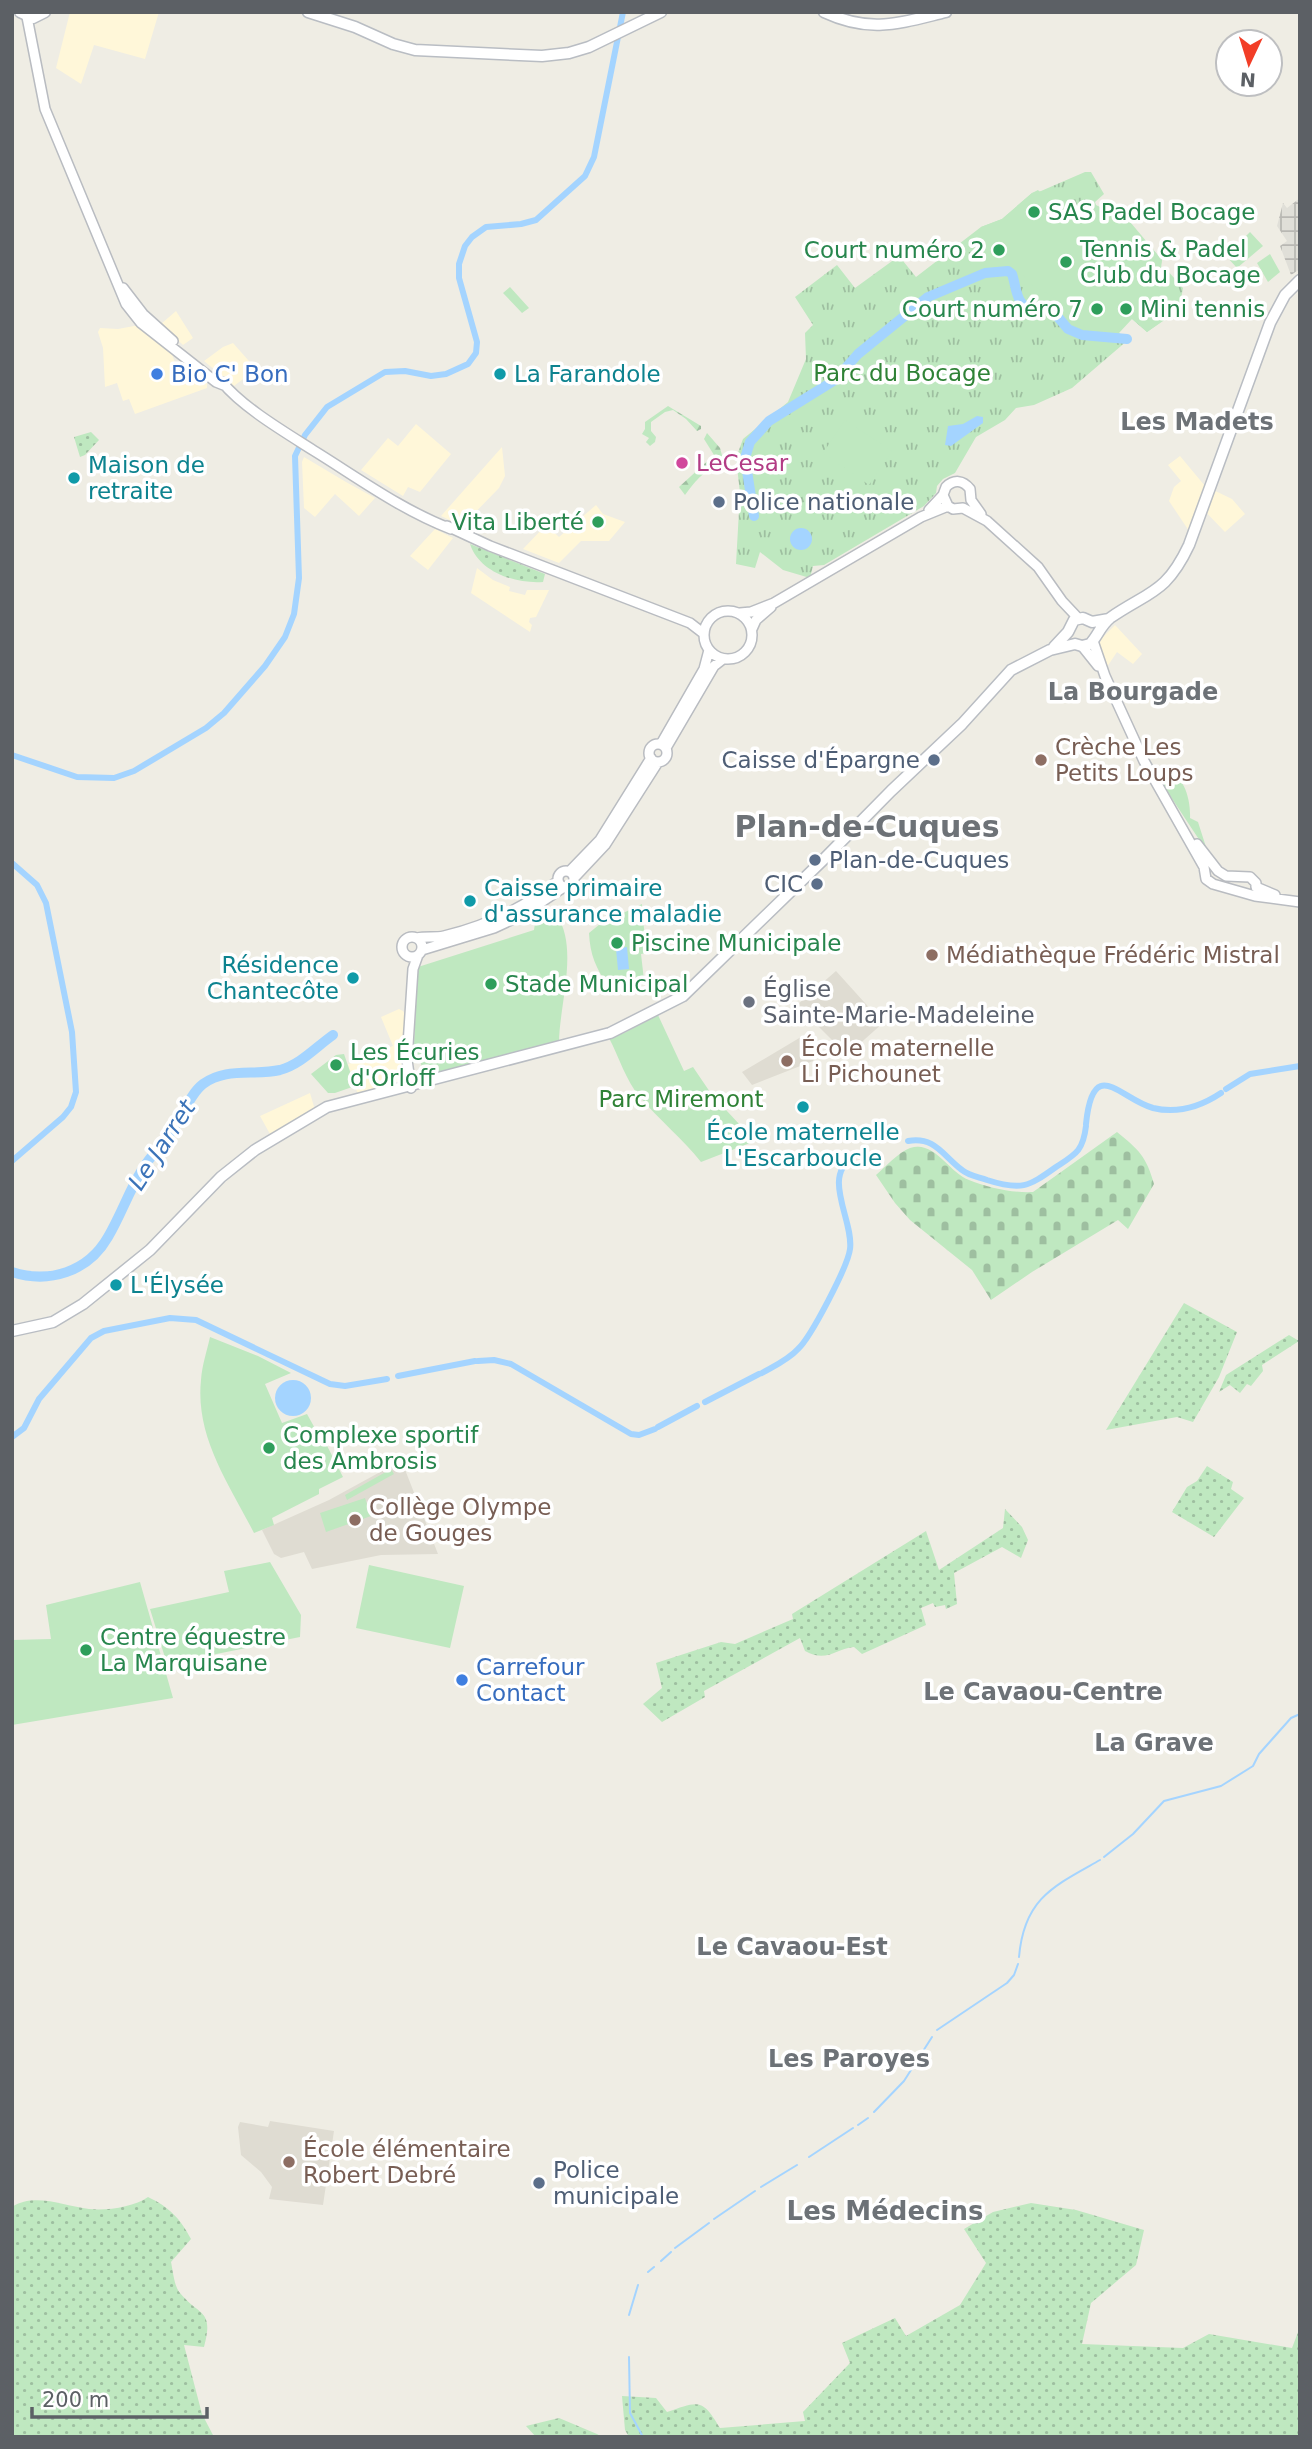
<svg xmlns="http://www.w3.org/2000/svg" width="1312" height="2449" font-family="'DejaVu Sans',sans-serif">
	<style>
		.commercial { fill: #fff7d9 }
		.industrial { fill: url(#industrial-grid) }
		.education { fill: #dfdcd2 }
		.grass { fill: url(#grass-dots) }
		.forest { fill: url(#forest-firs) }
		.cemetery { fill: url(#cemetery-stones) }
		.park { fill: url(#park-tufts) }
		.garden { fill: #bfe8c0 }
		.water { fill: #a4d4ff }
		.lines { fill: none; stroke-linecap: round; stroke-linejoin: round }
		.stream { stroke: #a4d4ff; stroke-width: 2 }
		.canal { stroke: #a4d4ff; stroke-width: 6 }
		.river { stroke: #a4d4ff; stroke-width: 10 }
		.tertiary-casing { stroke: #b9bcc1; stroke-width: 12 }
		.secondary-casing { stroke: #b9bdc3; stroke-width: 13 }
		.tertiary { stroke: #fff; stroke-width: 9 }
		.secondary { stroke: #fff; stroke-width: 10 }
		.leisure-dot { fill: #2e9e5b; stroke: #fff; stroke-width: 2.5 }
		.shop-dot { fill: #3f7fe0; stroke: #fff; stroke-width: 2.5 }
		.culture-dot { fill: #0f9aa8; stroke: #fff; stroke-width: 2.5 }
		.hotel-dot { fill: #d1479c; stroke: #fff; stroke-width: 2.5 }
		.service-dot { fill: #5c6f8a; stroke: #fff; stroke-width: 2.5 }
		.education-dot { fill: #8d6e63; stroke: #fff; stroke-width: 2.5 }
		.worship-dot { fill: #6b7280; stroke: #fff; stroke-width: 2.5 }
		.labels { text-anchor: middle; stroke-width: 7; stroke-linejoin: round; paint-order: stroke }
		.leisure-label { font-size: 23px; fill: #27864d; stroke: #fff; text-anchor: start }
		.park-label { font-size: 23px; fill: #2f8236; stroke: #fff }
		.shop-label { font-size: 23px; fill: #366cbe; stroke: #fff; text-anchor: start }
		.culture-label { font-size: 23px; fill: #0d838f; stroke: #fff; text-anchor: start }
		.hotel-label { font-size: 23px; fill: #b23c85; stroke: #fff; text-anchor: start }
		.service-label { font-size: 23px; fill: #4e5e75; stroke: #fff; text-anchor: start }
		.education-label { font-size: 23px; fill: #785e54; stroke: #fff; text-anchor: start }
		.worship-label { font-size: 23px; fill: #5b616d; stroke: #fff; text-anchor: start }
		.neighbourhood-label { font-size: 24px; font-weight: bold; fill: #6d7277; stroke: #fff }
		.water-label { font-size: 24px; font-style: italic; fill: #3b73b8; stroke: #fff }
		.quarter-label { font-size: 26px; font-weight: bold; fill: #6d7277; stroke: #fff }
		.district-label { font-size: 30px; font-weight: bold; fill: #6d7277; stroke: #fff }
	</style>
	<defs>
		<pattern id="industrial-grid" width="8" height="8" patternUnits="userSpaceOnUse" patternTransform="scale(1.75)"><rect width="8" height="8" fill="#e0dfd8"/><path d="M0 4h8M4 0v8" fill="none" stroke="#b9b8b3"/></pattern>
		<pattern id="grass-dots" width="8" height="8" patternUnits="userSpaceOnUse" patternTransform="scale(1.75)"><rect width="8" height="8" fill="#bfe8c0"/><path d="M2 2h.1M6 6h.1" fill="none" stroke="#9ebfa0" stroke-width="1.8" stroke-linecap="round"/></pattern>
		<pattern id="forest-firs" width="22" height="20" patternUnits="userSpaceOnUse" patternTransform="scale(1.75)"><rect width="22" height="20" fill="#bfe8c0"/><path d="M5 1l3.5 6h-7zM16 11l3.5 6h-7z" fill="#9ebfa0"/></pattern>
		<pattern id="cemetery-stones" width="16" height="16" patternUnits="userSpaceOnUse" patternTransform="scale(1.75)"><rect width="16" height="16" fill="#bfe8c0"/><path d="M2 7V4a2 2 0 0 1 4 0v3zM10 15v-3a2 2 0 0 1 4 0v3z" fill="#9ebfa0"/></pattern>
		<pattern id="park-tufts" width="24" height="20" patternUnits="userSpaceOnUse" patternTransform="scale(1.75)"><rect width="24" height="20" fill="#bfe8c0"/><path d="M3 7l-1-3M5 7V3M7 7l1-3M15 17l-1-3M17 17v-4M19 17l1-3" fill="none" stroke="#9ebfa0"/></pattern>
	</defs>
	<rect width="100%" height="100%" fill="#efede4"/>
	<path class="commercial" d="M 70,12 L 159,12 L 145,59 L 94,45 L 81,84 L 56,68 Z
		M 176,311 L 193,338 L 183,345 L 161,324 Z
		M 134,326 L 139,326 L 171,351 L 175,363 L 183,360 L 207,380 L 207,388 L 135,414 L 129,399 L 123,401 L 117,383 L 105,387 L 103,348 L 98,332 L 100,328 L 118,329 Z
		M 233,343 L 256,369 L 234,386 L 204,361 L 223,347 Z
		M 416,424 L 451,454 L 420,492 L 408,487 L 403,496 L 361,470 L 388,438 L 398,446 Z
		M 502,447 L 505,476 L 499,488 L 462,526 L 441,516 Z
		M 1180,456 L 1205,486 L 1232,499 L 1245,514 L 1225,532 L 1199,505 L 1189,531 L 1169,501 L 1174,487 L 1181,481 L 1168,465 Z
		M 304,457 L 346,482 L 375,498 L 359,516 L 335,494 L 315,517 L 304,508 L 302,462 Z
		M 596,505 L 603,514 L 625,522 L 609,541 L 581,541 L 559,563 L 523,549 L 546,525 L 559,537 Z
		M 435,529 L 453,538 L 428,570 L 410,556 Z
		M 477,568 L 493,580 L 510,587 L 509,591 L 525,595 L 527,590 L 549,590 L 536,617 L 530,618 L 529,622 L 532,625 L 530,632 L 471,593 Z
		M 1115,625 L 1142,654 L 1133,664 L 1117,652 L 1107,667 L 1099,647 L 1101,639 Z
		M 399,1009 L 403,1011 L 406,1016 L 402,1083 L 358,1095 L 348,1064 L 369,1058 L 390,1055 L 390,1047 L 393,1046 L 381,1017 Z
		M 310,1093 L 315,1110 L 270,1134 L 260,1116 Z"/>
	<path class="industrial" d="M 1300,198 L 1300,269 L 1291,275 L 1280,246 L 1287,241 L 1277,226 L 1283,203 L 1287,208 Z"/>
	<path class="education" d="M 836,971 L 883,1023 L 847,1055 L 797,1005 Z
		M 801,1037 L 815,1058 L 813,1061 L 752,1085 L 742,1072 Z
		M 393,1465 L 395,1470 L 404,1467 L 438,1554 L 381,1555 L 312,1569 L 304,1552 L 281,1558 L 274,1554 L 262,1530 L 329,1500 Z
		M 270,2121 L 334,2131 L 323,2205 L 269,2199 L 272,2187 L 261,2172 L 241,2155 L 238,2127 L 240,2122 L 268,2127 Z"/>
	<path class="grass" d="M 91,432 L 99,440 L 85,455 L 80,457 L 74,437 Z
		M 470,544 L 545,574 L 543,582 C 515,584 479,572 470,544 Z
		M 1184,1303 L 1237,1332 L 1219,1377 L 1193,1422 L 1177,1417 L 1106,1430 Z
		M 1289,1335 L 1299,1341 L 1262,1365 L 1263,1371 L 1251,1386 L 1247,1384 L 1240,1393 L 1230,1385 L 1219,1392 L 1226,1375 Z
		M 1207,1466 L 1233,1482 L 1231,1489 L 1244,1498 L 1214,1537 L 1172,1512 L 1187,1487 L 1197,1481 Z
		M 1005,1509 L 1022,1527 L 1028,1540 L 1021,1558 L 1002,1547 L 954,1573 L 957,1604 L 946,1609 L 945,1605 L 935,1607 L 933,1603 L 921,1608 L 926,1625 L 862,1654 L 854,1647 C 834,1649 827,1663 805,1651 L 800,1638 L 704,1691 L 705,1697 L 662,1722 L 643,1704 L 662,1688 L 656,1663 L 721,1642 L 735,1644 L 793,1619 L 792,1614 L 926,1531 L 939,1570 L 1003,1528 Z
		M 148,2197 C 169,2207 180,2218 191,2239 L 171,2262 C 173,2271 174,2286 180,2293 C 200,2317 214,2309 204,2347 L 184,2345 L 202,2414 L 214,2437 L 12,2437 L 12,2207 C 34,2192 65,2206 89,2209 C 107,2211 134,2207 148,2197 Z
		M 1031,2203 L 1076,2210 L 1144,2230 L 1136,2265 L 1091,2303 L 1082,2344 L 1183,2348 L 1209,2334 L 1292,2348 L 1300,2327 L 1300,2437 L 629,2437 L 625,2430 L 622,2396 L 656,2398 L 667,2412 C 699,2401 702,2398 720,2428 L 805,2421 L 803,2412 L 850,2363 L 842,2343 L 895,2318 L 906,2336 L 960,2305 L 986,2263 L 964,2229 L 993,2212 Z
		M 559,2418 L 597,2434 L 602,2437 L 536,2437 L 526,2426 Z"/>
	<path class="forest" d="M 668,406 L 701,426 L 701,429 L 697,431 L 686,419 L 673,410 L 665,412 L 651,422 L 651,431 L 656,437 L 655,442 L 650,446 L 646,442 L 649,438 L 642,434 L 645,429 L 645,422 Z
		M 707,433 L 720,448 L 726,470 C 708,462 695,482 685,495 L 679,487 L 714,455 L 704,439 Z"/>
	<path class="cemetery" d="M 1117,1132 C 1139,1150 1146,1156 1154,1184 L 1128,1229 L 1118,1220 L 1032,1272 L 991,1300 L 972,1270 L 910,1220 L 895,1203 L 876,1175 C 885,1167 899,1152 910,1148 C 935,1140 948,1172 969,1180 C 989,1188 1012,1193 1033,1192 Z"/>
	<path class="park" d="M 1085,172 L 1091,172 L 1104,194 L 1095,202 L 1096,205 L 1102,208 L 1109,204 C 1128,222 1145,240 1162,260 L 1161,268 L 1167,270 L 1183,288 L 1179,310 L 1147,332 L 1132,319 L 1119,333 L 1128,340 L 1072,388 L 1034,405 L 1016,408 L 1005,420 L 976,437 L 955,473 L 943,479 L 937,486 L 936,493 L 924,506 L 824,565 L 813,566 L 810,578 L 783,570 L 760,552 L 755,568 L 736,564 L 740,493 L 736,458 L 743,439 L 788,402 L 806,359 L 805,333 L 813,325 L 795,297 L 837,265 L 855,288 L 899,256 L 916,277 L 981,227 L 1002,219 L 1032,193 L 1041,191 Z"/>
	<path class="garden" d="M 1038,190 L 1063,218 L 1096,206 L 1102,208 L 1107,203 L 1112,205 L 1123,220 L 1131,223 L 1162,260 L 1160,268 L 1148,277 L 1175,312 L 1147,332 L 1131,318 L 1117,331 C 1077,331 1083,325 1058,301 C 1050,293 1038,290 1030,283 C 1026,279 1023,274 1018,272 C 1004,264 985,269 970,266 L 981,227 L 1002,219 L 1032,193 Z
		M 1250,232 L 1263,246 L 1237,268 L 1226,256 Z
		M 1270,254 L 1280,272 L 1268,282 L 1257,263 Z
		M 510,287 L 529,308 L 522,313 L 503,293 Z
		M 845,420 L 892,451 L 869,485 L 823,453 Z
		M 1163,770 C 1184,772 1191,800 1190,818 L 1198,822 L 1206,847 L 1204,847 L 1159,779 L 1160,772 Z
		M 642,904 L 641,919 L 643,920 L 647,953 L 641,954 L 644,980 L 619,984 L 619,986 L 608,986 C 596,968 590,955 589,933 L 600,924 Z
		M 557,916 C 579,948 559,1006 559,1043 L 438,1074 L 431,1074 L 429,1070 L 424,1071 L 420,1062 L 413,1063 L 418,967 L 534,930 L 535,923 L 546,917 Z
		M 658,1015 L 684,1071 L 693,1067 L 712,1095 L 755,1141 L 701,1162 C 682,1138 659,1120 640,1097 C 626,1081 619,1057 609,1038 L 624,1033 Z
		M 344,1054 L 355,1086 L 335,1093 L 328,1093 L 311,1074 L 336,1055 Z
		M 210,1337 L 258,1356 L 291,1373 L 265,1384 L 282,1423 L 307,1414 L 317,1432 L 320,1432 L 343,1477 L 319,1489 L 319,1494 L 272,1518 L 274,1525 L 254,1533 C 229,1484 195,1437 201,1380 C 202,1365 207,1351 210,1337 Z
		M 391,1469 L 394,1474 L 347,1500 L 345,1495 Z
		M 365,1498 L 371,1516 L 326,1532 L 320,1513 Z
		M 270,1562 L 301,1615 L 300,1637 L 167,1664 L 150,1609 L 229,1592 L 224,1571 Z
		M 369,1565 L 464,1586 L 450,1648 L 356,1628 Z
		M 140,1582 L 173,1698 L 12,1725 L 12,1640 L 51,1639 L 46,1605 Z"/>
	<path class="water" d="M 977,416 L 983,417 L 983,423 L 951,446 L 945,445 L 948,426 L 963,424 Z
		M790 539a11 11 0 1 1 22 0a11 11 0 1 1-22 0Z
		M 627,947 L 629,969 L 618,970 L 616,949 Z
		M275 1398a18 18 0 1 1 36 0a18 18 0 1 1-36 0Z"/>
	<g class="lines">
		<path class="stream" d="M 1104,1857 L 1133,1834 L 1164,1801 L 1221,1786 L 1253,1766 L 1259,1754 L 1291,1718 L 1300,1714
			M 1019,1957 C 1024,1898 1054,1886 1100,1860
			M 937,2030 L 1007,1983 L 1014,1975 L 1018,1964
			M 874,2112 L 904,2081 L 932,2037
			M 858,2125 L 868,2118
			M 809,2157 L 853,2128
			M 761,2187 L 797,2165
			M 714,2219 L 755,2191
			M 675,2248 L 709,2223
			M 661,2261 L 671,2252
			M 648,2272 L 654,2267
			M 629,2315 L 638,2285
			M 629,2357 L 630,2413 L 643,2437"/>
		<path class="canal" d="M 12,755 L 77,777 L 114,778 L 134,771 L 206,728 L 224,713 L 265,666 L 285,637 L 294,614 L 299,578 L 295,456 L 305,435 L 327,407 L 385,372 L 405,371 L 431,376 L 446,374 L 468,364 L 476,353 L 477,342 L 459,278 L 459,264 L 465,246 L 472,237 L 486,227 L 521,224 L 536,220 L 585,176 L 594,157 L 623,12
			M 12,863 L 37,885 L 46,903 L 72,1032 L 76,1092 L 71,1107 L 63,1117 L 12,1161
			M 1226,1089 L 1250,1074 L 1300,1066
			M 1086,1124 C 1093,1054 1120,1099 1153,1108 C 1178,1114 1200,1107 1221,1093
			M 908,1141 C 935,1136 943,1156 962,1170 C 969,1176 979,1177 987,1180 C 1021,1191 1028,1187 1056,1167 C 1076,1154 1083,1151 1086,1126
			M 478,1361 L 494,1360 L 511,1364 L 631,1434 L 639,1435 L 655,1429
			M 762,1373 C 774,1366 788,1360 798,1349 C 811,1337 848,1266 850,1249 C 854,1221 821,1176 853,1158
			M 398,1376 L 475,1361
			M 705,1402 L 759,1374
			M 658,1427 L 697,1406
			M 12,1437 L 24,1428 L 39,1399 L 91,1338 L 104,1331 L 170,1318 L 196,1320 L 330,1384 L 345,1386 L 387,1379"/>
		<path class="river" d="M 754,516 L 745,458 L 750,442 L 769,421 L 835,380 L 858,354 L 928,297 L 985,273 L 1008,271 L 1012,274 C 1017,288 1015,308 1035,309 C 1042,310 1046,308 1052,310 L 1068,329 L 1082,335 L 1127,339
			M 12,1272 C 49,1284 88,1272 108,1237 C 121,1215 129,1191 142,1170 C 151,1155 164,1143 174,1128 C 183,1115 190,1094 203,1084 C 226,1067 253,1076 280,1070 C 300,1065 316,1047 333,1035"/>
		<g class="tertiary-casing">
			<path id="tertiary" d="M 27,17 L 45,109 L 126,304 L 141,323 L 216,382 L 226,386
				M 123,288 L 143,314 L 173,341
				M 222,382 C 243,408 288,434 316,452 C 361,480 402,510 451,529
				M 943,495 L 948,506 L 953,509 L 963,508 L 987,521 L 1038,567 L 1062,601 L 1078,618
				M 929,510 L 943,495 L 946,487 C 954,479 963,480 970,489 L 971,500 L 981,514
				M 447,526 L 490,546 L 690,623 L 703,633
				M704 635a24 24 0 1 1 48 0a24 24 0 1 1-48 0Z
				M 740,613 L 751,612 L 774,603 L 921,517 L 948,506
				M 752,629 L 756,620 L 771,607
				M 1093,641 L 1105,676 L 1144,761 L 1204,867 L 1206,879 L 1213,884 L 1255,896 L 1300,902
				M 1082,646 L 1098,666
				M649 753a9 9 0 1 1 18 0a9 9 0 1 1-18 0Z
				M 661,744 L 704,669 L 709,650
				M 666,748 L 714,666 L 723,659
				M 1197,844 L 1218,871 L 1226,876 L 1250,877 L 1256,883 L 1256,887 L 1275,895
				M558 879a8 8 0 1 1 16 0a8 8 0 1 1-16 0Z
				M 570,871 L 600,840 L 651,758
				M 574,878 L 605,845 L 658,762
				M402 947a10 10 0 1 1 20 0a10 10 0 1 1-20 0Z
				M 417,938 C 426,936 435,938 444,936 C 486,926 524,908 558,881
				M 422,950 L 494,928 L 522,915 L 564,887
				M 411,1088 L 407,1060 L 413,969 L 418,955"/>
		</g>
		<g class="secondary-casing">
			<path id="secondary" d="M 20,12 L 33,18 L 45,12
				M 308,12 L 355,27 L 393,44 L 415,50 L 542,56 L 569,53 L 589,47 L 661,12
				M 824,12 C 871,34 900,23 946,12
				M 1054,647 L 1068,632 L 1074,620 L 1083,618 L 1092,622 L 1109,619
				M 12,1331 L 53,1322 L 83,1304 L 150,1250 L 221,1177 L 255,1150 L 327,1107 L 610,1033 L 683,996 L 824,859 L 891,791 L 962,724 L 1011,670 L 1050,650 L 1075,644 L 1082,646 L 1090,644 C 1098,636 1100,626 1110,618 C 1149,591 1166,594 1189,545 L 1270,323 L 1285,295 L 1300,280"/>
		</g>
		<use href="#tertiary" class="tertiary"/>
		<use href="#secondary" class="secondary"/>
	</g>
	<g class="leisure-dot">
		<circle cx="1034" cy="212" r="7"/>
		<circle cx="999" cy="250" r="7"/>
		<circle cx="1066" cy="262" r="7"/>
		<circle cx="1097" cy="309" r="7"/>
		<circle cx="1126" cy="309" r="7"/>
		<circle cx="598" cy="522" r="7"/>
		<circle cx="617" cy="943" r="7"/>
		<circle cx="491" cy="984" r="7"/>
		<circle cx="336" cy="1065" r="7"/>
		<circle cx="269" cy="1448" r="7"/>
		<circle cx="86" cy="1650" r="7"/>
	</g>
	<g class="shop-dot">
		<circle cx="157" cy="374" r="7"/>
		<circle cx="462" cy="1680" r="7"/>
	</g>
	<g class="culture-dot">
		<circle cx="500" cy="374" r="7"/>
		<circle cx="74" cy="478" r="7"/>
		<circle cx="470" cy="901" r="7"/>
		<circle cx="353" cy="978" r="7"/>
		<circle cx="803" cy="1107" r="7"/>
		<circle cx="116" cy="1285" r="7"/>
	</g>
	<circle class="hotel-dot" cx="682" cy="463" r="7"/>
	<g class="service-dot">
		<circle cx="719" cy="502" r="7"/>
		<circle cx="934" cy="760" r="7"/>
		<circle cx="815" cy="860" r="7"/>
		<circle cx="817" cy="884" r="7"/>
		<circle cx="539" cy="2183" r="7"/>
	</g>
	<g class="education-dot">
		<circle cx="1041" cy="760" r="7"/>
		<circle cx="932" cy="955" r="7"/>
		<circle cx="787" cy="1061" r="7"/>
		<circle cx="355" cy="1520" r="7"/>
		<circle cx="289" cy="2162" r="7"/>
	</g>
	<circle class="worship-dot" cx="749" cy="1002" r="7"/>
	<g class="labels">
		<g class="leisure-label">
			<text x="1048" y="220">SAS Padel Bocage</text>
			<text x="1080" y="257">Tennis &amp; Padel<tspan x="1080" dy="26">Club du Bocage</tspan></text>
			<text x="985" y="258" text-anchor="end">Court numéro 2</text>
			<text x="1083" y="317" text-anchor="end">Court numéro 7</text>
			<text x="1140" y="317">Mini tennis</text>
			<text x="584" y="530" text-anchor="end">Vita Liberté</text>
			<text x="631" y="951">Piscine Municipale</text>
			<text x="505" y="992">Stade Municipal</text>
			<text x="350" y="1060">Les Écuries<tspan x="350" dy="26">d'Orloff</tspan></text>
			<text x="283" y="1443">Complexe sportif<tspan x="283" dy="26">des Ambrosis</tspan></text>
			<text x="100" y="1645">Centre équestre<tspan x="100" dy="26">La Marquisane</tspan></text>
		</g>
		<g class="park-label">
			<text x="902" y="381">Parc du Bocage</text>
			<text x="681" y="1107">Parc Miremont</text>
		</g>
		<g class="shop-label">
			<text x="171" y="382">Bio C' Bon</text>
			<text x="476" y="1675">Carrefour<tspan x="476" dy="26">Contact</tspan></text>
		</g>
		<g class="culture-label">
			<text x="514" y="382">La Farandole</text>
			<text x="88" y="473">Maison de<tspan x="88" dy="26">retraite</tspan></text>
			<text x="484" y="896">Caisse primaire<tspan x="484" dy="26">d'assurance maladie</tspan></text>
			<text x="339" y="973" text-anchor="end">Résidence<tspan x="339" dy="26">Chantecôte</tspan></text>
			<text x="803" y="1140" text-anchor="middle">École maternelle<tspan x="803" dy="26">L'Escarboucle</tspan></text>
			<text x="130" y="1293">L'Élysée</text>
		</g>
		<g class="hotel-label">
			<text x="696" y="471">LeCesar</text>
		</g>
		<g class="service-label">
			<text x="733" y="510">Police nationale</text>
			<text x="920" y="768" text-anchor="end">Caisse d'Épargne</text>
			<text x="829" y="868">Plan-de-Cuques</text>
			<text x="803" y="892" text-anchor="end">CIC</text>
			<text x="553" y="2178">Police<tspan x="553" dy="26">municipale</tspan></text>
		</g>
		<g class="education-label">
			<text x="1055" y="755">Crèche Les<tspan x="1055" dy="26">Petits Loups</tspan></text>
			<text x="946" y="963">Médiathèque Frédéric Mistral</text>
			<text x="801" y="1056">École maternelle<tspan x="801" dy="26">Li Pichounet</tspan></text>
			<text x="369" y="1515">Collège Olympe<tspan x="369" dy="26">de Gouges</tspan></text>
			<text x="303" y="2157">École élémentaire<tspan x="303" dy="26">Robert Debré</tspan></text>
		</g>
		<g class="worship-label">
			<text x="763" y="997">Église<tspan x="763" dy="26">Sainte-Marie-Madeleine</tspan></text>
		</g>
		<g class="neighbourhood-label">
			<text x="1197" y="430">Les Madets</text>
			<text x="1133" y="700">La Bourgade</text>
			<text x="1043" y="1700">Le Cavaou-Centre</text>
			<text x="1154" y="1751">La Grave</text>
			<text x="792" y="1955">Le Cavaou-Est</text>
			<text x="849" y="2067">Les Paroyes</text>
		</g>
		<g class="water-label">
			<text transform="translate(162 1145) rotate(-57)" y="8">Le Jarret</text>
		</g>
		<g class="quarter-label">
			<text x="885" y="2220">Les Médecins</text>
		</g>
		<g class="district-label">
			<text x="867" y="837">Plan-de-Cuques</text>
		</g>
	</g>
	<rect width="1312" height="2449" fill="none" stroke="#5c6065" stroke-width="28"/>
	<g transform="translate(1249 63) rotate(184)"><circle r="33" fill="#ffffff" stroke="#bebfc1" stroke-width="2"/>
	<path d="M0-5L12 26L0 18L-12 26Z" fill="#f23e27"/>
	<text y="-10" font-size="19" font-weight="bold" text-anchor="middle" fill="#5c6065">N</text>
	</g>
	<path d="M32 2407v10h175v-10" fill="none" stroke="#5c6065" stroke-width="3.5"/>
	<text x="42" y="2407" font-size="21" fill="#5c6065" stroke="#ffffff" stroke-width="5" paint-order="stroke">200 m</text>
</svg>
